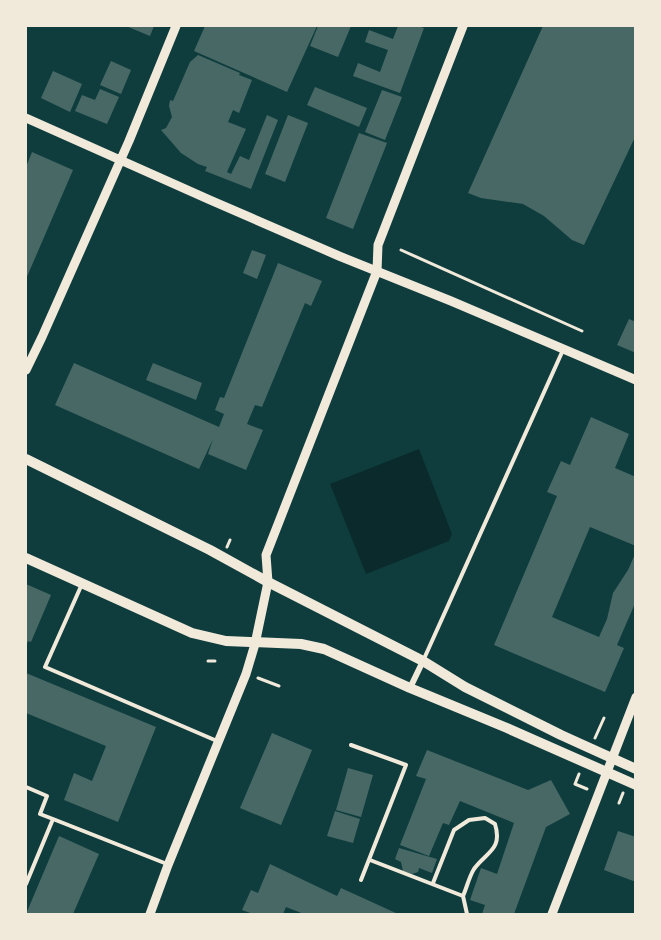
<svg xmlns="http://www.w3.org/2000/svg" width="661" height="940" font-family="Arial,sans-serif">
	<style>
		.water { fill: #0a2a2b }
		.building { fill: #486865 }
		.lines { fill: none; stroke-linecap: round; stroke-linejoin: round }
		.path { stroke: #f1e9da; stroke-width: 3 }
		.service { stroke: #f1e9da; stroke-width: 4 }
		.minor { stroke: #f1e9da; stroke-width: 6 }
		.tertiary { stroke: #f1e9da; stroke-width: 9 }
		.secondary { stroke: #f1e9da; stroke-width: 10 }
	</style>
	<rect width="100%" height="100%" fill="#0f3d3e"/>
	<path class="water" d="M 419,449 L 452,534 L 449,541 L 366,574 L 330,484 Z"/>
	<path class="building" d="M 126,26 L 154,26 L 150,36 Z
		M 205,26 L 317,26 L 287,92 L 194,51 Z
		M 318,26 L 351,26 L 338,57 L 310,46 Z
		M 398,26 L 417,26 L 424,28 L 400,93 L 353,76 L 358,63 L 380,72 L 388,50 L 365,42 L 369,30 L 393,39 Z
		M 543,26 L 636,26 L 636,135 L 584,245 L 572,240 L 544,216 L 523,204 L 481,198 L 468,193 Z
		M 198,55 L 240,73 L 239,75 L 252,80 L 239,113 L 233,110 L 228,122 L 246,129 L 227,172 L 231,174 L 240,156 L 249,160 L 267,115 L 278,120 L 251,189 L 205,171 L 207,167 L 198,164 L 181,153 L 161,130 L 166,128 L 172,117 L 169,106 L 170,100 L 173,101 L 190,62 Z
		M 111,61 L 131,70 L 121,94 L 100,85 Z
		M 53,71 L 82,84 L 70,112 L 41,98 Z
		M 315,87 L 367,108 L 359,127 L 307,105 Z
		M 100,89 L 119,97 L 107,124 L 75,111 L 82,95 L 95,100 Z
		M 382,90 L 402,97 L 385,140 L 365,132 Z
		M 288,115 L 308,123 L 285,182 L 265,174 Z
		M 359,133 L 387,143 L 353,229 L 326,218 Z
		M 32,152 L 73,170 L 26,279 L 26,167 Z
		M 252,250 L 266,255 L 257,279 L 243,273 Z
		M 278,263 L 322,281 L 311,306 L 305,303 L 262,407 L 255,405 L 247,424 L 263,430 L 246,470 L 208,454 L 213,439 L 199,469 L 55,405 L 74,363 L 219,427 L 224,414 L 215,410 L 220,397 L 224,398 Z
		M 629,319 L 636,322 L 636,353 L 617,345 Z
		M 153,363 L 202,383 L 196,400 L 146,380 Z
		M 591,417 L 629,434 L 615,468 L 636,477 L 636,546 L 590,527 L 552,617 L 599,637 L 607,619 L 613,593 L 628,570 L 636,552 L 636,601 L 617,645 L 624,648 L 605,692 L 494,645 L 557,496 L 547,492 L 561,461 L 570,465 Z
		M 26,584 L 51,595 L 31,642 L 28,641 L 26,646 Z
		M 26,673 L 156,727 L 118,822 L 64,800 L 74,773 L 92,781 L 106,746 L 26,713 Z
		M 272,733 L 312,750 L 281,825 L 240,808 Z
		M 427,750 L 528,790 L 551,780 L 570,814 L 546,827 L 514,914 L 482,914 L 485,905 L 470,900 L 481,868 L 497,874 L 514,823 L 460,801 L 449,825 L 443,823 L 429,856 L 400,845 L 426,779 L 416,776 Z
		M 348,768 L 373,775 L 361,817 L 336,810 Z
		M 335,811 L 360,819 L 353,843 L 327,836 Z
		M 618,831 L 636,837 L 636,882 L 604,870 Z
		M 59,836 L 99,854 L 73,914 L 26,914 Z
		M 399,848 L 437,859 L 432,873 L 419,868 L 418,872 L 412,874 L 403,871 L 401,862 L 395,859 Z
		M 270,864 L 337,896 L 341,888 L 398,914 L 304,914 L 286,907 L 283,914 L 253,914 L 242,910 L 251,890 L 258,893 Z"/>
	<g class="lines">
		<path class="path" d="M 401,250 L 582,331
			M 227,547 L 230,540
			M 208,661 L 215,661
			M 258,678 L 279,686
			M 595,738 L 604,718
			M 579,774 L 575,784 L 587,789
			M 619,803 L 623,793"/>
		<path class="service" d="M 82,584 L 45,667 L 217,741
			M 423,661 L 563,350
			M 351,745 L 406,765 L 361,880
			M 26,787 L 47,796 L 40,814 L 53,819
			M 370,860 L 463,896 L 467,914
			M 433,883 L 454,830 L 469,820 L 485,818 L 495,824 C 503,850 486,852 474,869 C 469,877 467,887 463,896
			M 26,884 L 53,819 L 167,864"/>
		<path class="minor" d="M 410,688 L 423,661"/>
		<path class="tertiary" d="M 26,118 L 210,200 L 339,256 L 451,301 L 636,380
			M 26,370 L 42,337 L 129,141 L 176,26
			M 150,914 L 168,865 L 246,674 L 255,644 L 268,582 L 266,555 L 377,271 L 378,245 L 463,26
			M 552,914 L 636,697"/>
		<path class="secondary" d="M 26,459 L 210,550 L 268,582 L 423,661 L 465,687 L 561,735 L 636,769
			M 26,558 L 192,633 L 226,641 L 301,644 L 324,649 L 410,688 L 507,728 L 636,785"/>
	</g>
	<rect width="661" height="940" fill="none" stroke="#f1e9da" stroke-width="54"/>
</svg>
